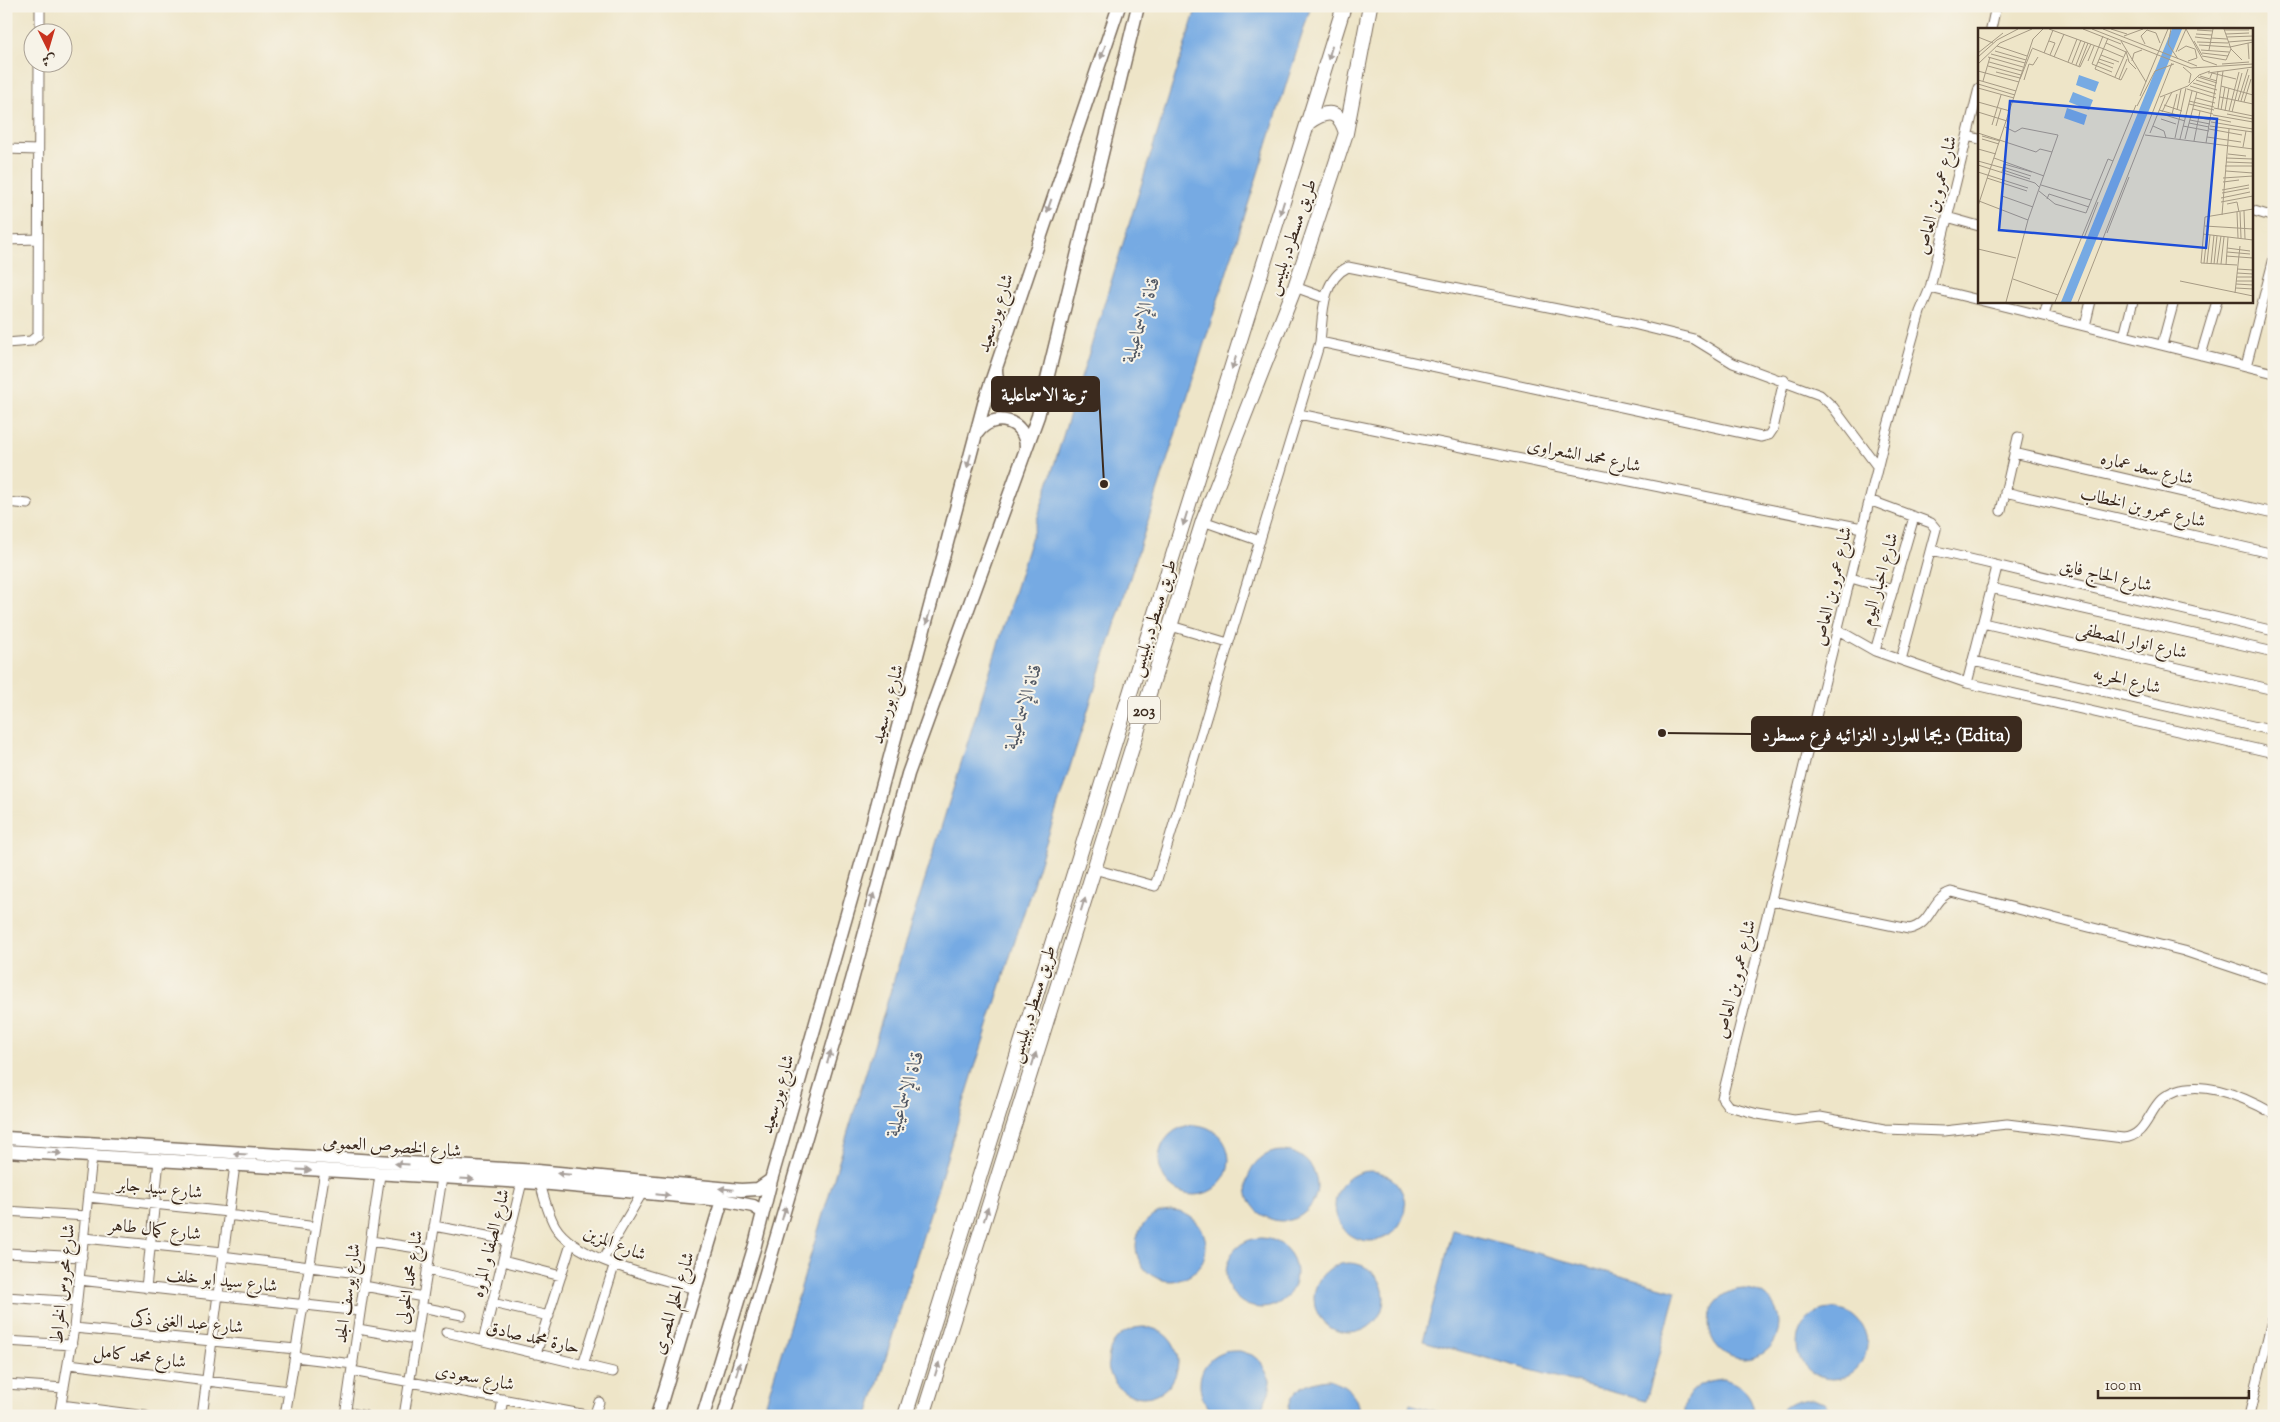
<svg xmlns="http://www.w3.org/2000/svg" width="2280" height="1422" font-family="'Sorts Mill Goudy',Amiri,serif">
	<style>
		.water { fill: #76aae3; stroke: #586a80 }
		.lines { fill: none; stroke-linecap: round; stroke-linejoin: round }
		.street-casing { stroke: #7a6b5a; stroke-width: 11 }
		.secondary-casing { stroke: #7a6b5a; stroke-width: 15 }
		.primary-casing { stroke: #7a6b5a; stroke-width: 16 }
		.street { stroke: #fff; stroke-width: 9 }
		.secondary { stroke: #fff; stroke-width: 12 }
		.primary { stroke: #fff; stroke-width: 14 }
		.oneway { fill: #a79f9a }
		.labels { text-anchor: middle; stroke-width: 4; stroke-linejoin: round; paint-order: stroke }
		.shield { fill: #f7f3e8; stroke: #73665b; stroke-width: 1 }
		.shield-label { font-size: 16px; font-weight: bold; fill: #3b2a1e }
		.street-label { font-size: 18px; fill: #3b2a1e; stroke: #f7f3e8 }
		.water-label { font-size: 19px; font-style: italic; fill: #505763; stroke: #f7f3e8 }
		.inset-road { fill: none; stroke: #a69a84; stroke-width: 1 }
		.view { fill: #1d4ed8; fill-opacity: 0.15; stroke: #1d4ed8; stroke-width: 2.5 }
		.inset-edge { fill: none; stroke: #3b2a1e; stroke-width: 2.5 }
		.leader { fill: none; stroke: #3b2a1e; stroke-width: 2 }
		.callout-dot { fill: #3b2a1e; stroke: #f7f3e8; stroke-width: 2 }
		.callout { fill: #3b2a1e; stroke: #3b2a1e; stroke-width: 2 }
		.callout-label { font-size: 19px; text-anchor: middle; font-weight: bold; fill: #fff }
	</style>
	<rect width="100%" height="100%" fill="#f7f3e8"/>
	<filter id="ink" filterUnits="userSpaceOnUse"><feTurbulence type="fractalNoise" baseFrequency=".02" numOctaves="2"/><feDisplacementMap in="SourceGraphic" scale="10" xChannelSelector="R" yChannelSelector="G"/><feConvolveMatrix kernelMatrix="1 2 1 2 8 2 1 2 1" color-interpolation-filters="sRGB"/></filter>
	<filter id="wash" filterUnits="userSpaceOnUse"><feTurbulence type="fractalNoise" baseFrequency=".0096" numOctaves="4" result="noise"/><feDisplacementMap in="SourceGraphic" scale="20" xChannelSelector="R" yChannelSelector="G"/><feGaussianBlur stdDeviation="1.12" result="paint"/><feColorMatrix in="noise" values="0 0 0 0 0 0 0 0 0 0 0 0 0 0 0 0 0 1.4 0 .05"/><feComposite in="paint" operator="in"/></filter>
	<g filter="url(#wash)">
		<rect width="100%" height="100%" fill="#eee5c8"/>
		<path class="water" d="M 1197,6 L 1311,6 L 963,1105 L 868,1416 L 762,1416 L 902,953 Z
			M1159 1160a35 35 0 1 1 70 0a35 35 0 1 1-70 0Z
			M1247 1186a35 35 0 1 1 70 0a35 35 0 1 1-70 0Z
			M1335 1206a35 35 0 1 1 70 0a35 35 0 1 1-70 0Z
			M1136 1246a35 35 0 1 1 70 0a35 35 0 1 1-70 0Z
			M 1453,1230 L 1676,1291 L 1646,1401 L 1423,1341 Z
			M1226 1273a35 35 0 1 1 70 0a35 35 0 1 1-70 0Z
			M1314 1298a35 35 0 1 1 70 0a35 35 0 1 1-70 0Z
			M1709 1324a35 35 0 1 1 70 0a35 35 0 1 1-70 0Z
			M1797 1344a35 35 0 1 1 70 0a35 35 0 1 1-70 0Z
			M1108 1362a35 35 0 1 1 70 0a35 35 0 1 1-70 0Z
			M 1240,1351 L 1252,1355 L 1261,1362 L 1270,1380 L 1270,1390 L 1262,1408 L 1253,1416 L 1213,1414 C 1194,1395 1194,1361 1225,1352 C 1229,1351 1235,1351 1240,1351 Z
			M 1329,1379 C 1348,1385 1359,1395 1359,1416 L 1289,1416 C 1286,1391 1308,1380 1329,1379 Z
			M 1724,1379 C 1743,1385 1754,1396 1754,1416 L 1684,1416 C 1682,1391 1703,1380 1724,1379 Z
			M 1812,1399 L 1824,1403 L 1837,1416 L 1777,1416 C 1786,1403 1797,1400 1812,1399 Z
			M 1410,1404 L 1451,1416 L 1407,1416 Z"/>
	</g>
	<g filter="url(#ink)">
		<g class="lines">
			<g class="street-casing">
				<path id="street" d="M 1991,29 L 1996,6
					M 40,32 L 40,6
					M 1979,88 L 1930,288 L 1920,312 L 1886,433 L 1722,1098 L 1728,1106 L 1758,1114 L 1794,1120 L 1820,1117 L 1884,1129 L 1944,1131 L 2007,1124 L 2123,1138 C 2145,1137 2148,1112 2162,1099 C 2192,1073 2245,1097 2274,1114
					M 1968,136 L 1979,139
					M 6,149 L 38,150
					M 2251,210 L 2274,217
					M 1947,217 L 1979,226
					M 6,240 L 37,239
					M 1295,287 L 1325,298
					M 1930,288 L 1979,300
					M 1983,301 L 2274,373
					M 2044,316 L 2048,301
					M 2085,326 L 2091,301
					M 2124,336 L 2133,301
					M 1320,342 L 1761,437 L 1769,435 L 1773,429 L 1784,380
					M 6,343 L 31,341 L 38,335 L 39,62
					M 2162,345 L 2174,301
					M 2201,355 L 2217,301
					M 2246,366 L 2274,258
					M 1299,414 L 1862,528
					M 2014,453 L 2274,513
					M 2005,492 L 2274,554
					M 1869,500 L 1931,523 L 1936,529 L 1901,660
					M 6,502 L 28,504
					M 2001,511 L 2018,437
					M 1203,521 L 1260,541
					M 1932,550 L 2274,631
					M 1851,578 L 1893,590
					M 1991,588 L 2274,652
					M 1983,623 L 2274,690
					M 1171,626 L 1228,643
					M 1838,630 L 1875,651 L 1967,683 L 2274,753
					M 1875,651 L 1914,517
					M 1973,661 L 2274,731
					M 1967,683 L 1997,567
					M 1094,869 L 1155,886 L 1320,342 C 1323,316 1321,280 1348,267 L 1633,324 L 1694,339 L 1733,363 L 1820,395 L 1833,407 L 1877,466
					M 1772,901 L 1909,929 C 1932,925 1931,898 1951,892 L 2184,951 L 2274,981
					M 539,1179 C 543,1194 547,1212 555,1226 C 576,1261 657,1277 695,1289
					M 88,1197 L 228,1212
					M 6,1211 L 86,1216
					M 228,1215 L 316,1227
					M 434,1226 L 508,1240
					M 84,1238 L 223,1252
					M 371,1241 L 430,1250
					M 6,1253 L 82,1257
					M 222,1256 L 366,1274
					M 603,1259 L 642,1193
					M 503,1261 L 561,1276
					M 427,1270 L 497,1286
					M 79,1280 L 360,1311
					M 364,1286 L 423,1297
					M 146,1288 L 159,1160
					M 6,1297 L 77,1302
					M 492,1303 L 549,1316
					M 421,1307 L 462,1315
					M 74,1328 L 296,1349
					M 358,1329 L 416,1339
					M 446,1332 L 613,1372
					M 6,1341 L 72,1345
					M 483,1341 L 522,1182
					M 536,1354 L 571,1244
					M 295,1357 L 353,1364
					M 69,1364 L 289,1391
					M 583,1365 L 615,1263
					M 352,1371 L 592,1416
					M 6,1384 L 64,1388
					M 61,1405 L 146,1416
					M 346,1412 L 365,1416
					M 59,1416 L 74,1328 L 92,1156
					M 202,1416 L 235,1165
					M 285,1416 L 325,1171
					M 345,1416 L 380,1175
					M 404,1416 L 442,1178
					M 500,1416 L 503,1399
					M 594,1416 L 599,1402
					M 2249,1416 L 2274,1312"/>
			</g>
			<g class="secondary-casing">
				<path id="secondary" d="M 996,368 C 995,398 1030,404 1046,382
					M 977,433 C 993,410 1027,420 1026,449
					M 6,1138 L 537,1171 L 741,1190 L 758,1189 L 771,1180
					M 6,1151 L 540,1183 L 722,1200 L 753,1206 L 763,1212
					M 657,1416 L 722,1200
					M 703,1416 L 755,1245 L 771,1180 L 866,847 L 985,400 L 1119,6
					M 724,1416 L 852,980 L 908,774 L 1038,416 L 1138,6"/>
			</g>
			<g class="primary-casing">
				<path id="primary" d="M 1309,122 C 1328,109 1339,110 1346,133
					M 905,1416 L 1344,6
					M 923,1416 L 1203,521 L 1295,287 L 1346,133 L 1370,6"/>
			</g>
			<use href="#street" class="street"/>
			<use href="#secondary" class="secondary"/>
			<use href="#primary" class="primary"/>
		</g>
		<defs><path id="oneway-solid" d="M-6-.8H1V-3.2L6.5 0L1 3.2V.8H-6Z" transform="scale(1.25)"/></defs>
		<g class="oneway">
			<use href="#oneway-solid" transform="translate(1103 52) rotate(110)"/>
			<use href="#oneway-solid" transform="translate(1330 53) rotate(107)"/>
			<use href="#oneway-solid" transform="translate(1049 206) rotate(109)"/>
			<use href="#oneway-solid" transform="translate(1282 208) rotate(107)"/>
			<use href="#oneway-solid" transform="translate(1234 363) rotate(107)"/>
			<use href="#oneway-solid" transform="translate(969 461) rotate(105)"/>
			<use href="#oneway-solid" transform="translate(1185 519) rotate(107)"/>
			<use href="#oneway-solid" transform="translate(928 618) rotate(105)"/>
			<use href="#oneway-solid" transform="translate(872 900) rotate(-75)"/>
			<use href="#oneway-solid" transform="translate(1083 904) rotate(-73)"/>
			<use href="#oneway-solid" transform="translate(829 1057) rotate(-74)"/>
			<use href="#oneway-solid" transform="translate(1034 1059) rotate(-73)"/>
			<use href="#oneway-solid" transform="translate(55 1153) rotate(3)"/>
			<use href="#oneway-solid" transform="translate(240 1154) rotate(-176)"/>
			<use href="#oneway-solid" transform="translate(402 1164) rotate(-176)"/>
			<use href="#oneway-solid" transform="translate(304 1170) rotate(4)"/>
			<use href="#oneway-solid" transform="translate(564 1174) rotate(-175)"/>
			<use href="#oneway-solid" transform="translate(467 1179) rotate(3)"/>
			<use href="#oneway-solid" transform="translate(726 1189) rotate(-174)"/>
			<use href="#oneway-solid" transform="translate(663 1195) rotate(6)"/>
			<use href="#oneway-solid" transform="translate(784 1213) rotate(-74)"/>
			<use href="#oneway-solid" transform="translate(986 1214) rotate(-73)"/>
			<use href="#oneway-solid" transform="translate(738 1369) rotate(-74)"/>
			<use href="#oneway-solid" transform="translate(937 1369) rotate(-73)"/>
		</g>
	</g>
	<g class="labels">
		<rect class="shield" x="1128" y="696.5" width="32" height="27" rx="4"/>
		<g class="shield-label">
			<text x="1144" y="716">203</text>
		</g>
		<g class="street-label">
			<text transform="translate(1936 195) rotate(-76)" y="6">شارع عمرو بن العاص</text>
			<text transform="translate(1291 237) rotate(-71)" y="6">طريق مسطرد, بلبيس</text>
			<text transform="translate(995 313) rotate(-72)" y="6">شارع بورسعيد</text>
			<text transform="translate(1584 455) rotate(11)" y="6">شارع محمد الشعراوى</text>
			<text transform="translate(2147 468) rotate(13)" y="6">شارع سعد عماره</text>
			<text transform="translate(2143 507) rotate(13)" y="6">شارع عمرو بن الخطاب</text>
			<text transform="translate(2106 575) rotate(13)" y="6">شارع الحاج فايق</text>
			<text transform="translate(1879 579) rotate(-74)" y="6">شارع اخبار اليوم</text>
			<text transform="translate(1832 586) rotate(-77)" y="6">شارع عمرو بن العاص</text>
			<text transform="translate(1153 618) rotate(-73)" y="6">طريق مسطرد, بلبيس</text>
			<text transform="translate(2132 640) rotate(13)" y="6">شارع انوار المصطفى</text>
			<text transform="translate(2127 680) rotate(13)" y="6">شارع الحريه</text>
			<text transform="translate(887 704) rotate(-75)" y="6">شارع بورسعيد</text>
			<text transform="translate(1735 979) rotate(-76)" y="6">شارع عمرو بن العاص</text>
			<text transform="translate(1032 1004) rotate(-73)" y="6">طريق مسطرد, بلبيس</text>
			<text transform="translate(777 1094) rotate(-74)" y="6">شارع بورسعيد</text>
			<text transform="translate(392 1146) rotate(4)" y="6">شارع الخصوص العمومى</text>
			<text transform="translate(160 1188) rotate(6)" y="6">شارع سيد جابر</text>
			<text transform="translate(155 1229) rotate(6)" y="6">شارع كمال طاهر</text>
			<text transform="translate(490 1243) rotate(-76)" y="6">شارع الصفا و المروه</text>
			<text transform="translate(615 1243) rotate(22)" y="6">شارع المزين</text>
			<text transform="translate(409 1277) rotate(-81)" y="6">شارع محمد الخولى</text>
			<text transform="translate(222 1280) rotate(6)" y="6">شارع سيد ابو خلف</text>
			<text transform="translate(62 1284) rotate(-84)" y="6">شارع محروس الخراط</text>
			<text transform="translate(347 1293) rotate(-82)" y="6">شارع يوسف الجد</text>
			<text transform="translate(673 1303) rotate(-73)" y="6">شارع الحلم المصرى</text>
			<text transform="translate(187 1322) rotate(5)" y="6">شارع عبد الغنى ذكى</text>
			<text transform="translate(533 1337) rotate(13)" y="6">حارة محمد صادق</text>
			<text transform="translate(140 1356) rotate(7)" y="6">شارع محمد كامل</text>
			<text transform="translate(475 1377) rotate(11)" y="6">شارع سعودى</text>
		</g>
		<g class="water-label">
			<text transform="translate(1140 319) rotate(-73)" y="7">قناة الإسماعيلية</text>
			<text transform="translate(1022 706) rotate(-73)" y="7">قناة الإسماعيلية</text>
			<text transform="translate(904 1093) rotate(-73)" y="7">قناة الإسماعيلية</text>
		</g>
	</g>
	<g transform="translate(1978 28)">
		<rect width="275" height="275" fill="#eee5c8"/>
		<path d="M 194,1 L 204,1 L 93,274 L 83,274 ZM 101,47 L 121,54 L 117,64 L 98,57 ZM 95,64 L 115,72 L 111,82 L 91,74 ZM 89,80 L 109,87 L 106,97 L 86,90 Z" fill="#76aae3"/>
		<path class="inset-road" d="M 71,1 L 126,21M 105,1 L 143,16M 114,1 L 213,40 L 275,36M 125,1 L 219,38M 133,1 L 149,6M 193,1 L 190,16 L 200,31M 208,1 L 225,32 L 239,37M 246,1 L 253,21 L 264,32M 219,2 L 235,3M 247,2 L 271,2M 218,6 L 234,7M 248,6 L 271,5M 125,8 L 114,36 L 134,44M 146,8 L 165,1M 0,9 L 15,15M 217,9 L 233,11M 249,9 L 275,8M 130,10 L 117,41 L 143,52 L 149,40M 233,10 L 249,11M 71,13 L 77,15 L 72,27M 143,13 L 168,54M 216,13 L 224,27M 219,14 L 250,15M 250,14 L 275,12M 128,15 L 148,24 L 137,49M 270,15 L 271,31M 167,16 L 163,8 L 169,2 L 178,5 L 182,15M 221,17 L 252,19M 19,18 L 49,28M 252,19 L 275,14M 54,20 L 102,39 L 113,16M 126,21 L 145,29M 223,22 L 251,24M 231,22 L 235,1M 17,23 L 48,32M 148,23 L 151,34 L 158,41M 200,23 L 208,18 L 217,21 L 219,30 L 210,33M 198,24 L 208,1M 0,25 L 25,5M 66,25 L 75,2M 224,25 L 250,28M 13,26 L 47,35M 123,27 L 141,34M 224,28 L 248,32 L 253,21M 0,29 L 19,12 L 40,1M 10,29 L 45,39M 76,29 L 86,6M 121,31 L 136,36M 110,33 L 116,18M 154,33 L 156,25 L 164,22M 11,34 L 44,43M 90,34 L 99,11M 120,34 L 135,40M 94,35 L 103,12M 0,36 L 22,15 L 54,1M 244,36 L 271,34M 98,37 L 107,14M 10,38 L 43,47M 101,38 L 110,15M 205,39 L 213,46 L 211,55M 0,43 L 41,54M 18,44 L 42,50M 230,45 L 275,39M 222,48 L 239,53M 220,49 L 239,55M 232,50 L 234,45 L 258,51M 42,51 L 54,21M 141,51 L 149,31M 0,52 L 38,63M 46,52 L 51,36 L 55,37 L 60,29M 218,52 L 237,58M 5,53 L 12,29M 215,55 L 239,62M 0,56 L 37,67M 212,58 L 238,66M 243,58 L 275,67M 0,60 L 36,70M 209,61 L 238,70M 162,68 L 190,1M 182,69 L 210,58 L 221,47 L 232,43M 242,69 L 275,76M 218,70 L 237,75M 211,73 L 236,79M 260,73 L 270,41M 263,73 L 271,47M 0,74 L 32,83M 266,74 L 273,51M 211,76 L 236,82M 186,77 L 204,83M 159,78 L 177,43 L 196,36M 236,80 L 275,88M 215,81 L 235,86M 240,81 L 245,43M 181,82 L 207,89M 199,82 L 203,61M 243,82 L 247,59M 247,83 L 251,60M 251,83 L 261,44M 0,84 L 29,93M 184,84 L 194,64M 254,84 L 264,45M 180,85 L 207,93M 194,86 L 199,66M 249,86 L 275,91M 235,87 L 275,94M 213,88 L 233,92M 234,90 L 253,94M 183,91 L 198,96M 212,92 L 232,96M 233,94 L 275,101M 211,95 L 231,99M 14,97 L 23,67M 18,98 L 23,81M 175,98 L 186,103 L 188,110M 205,98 L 231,103M 232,98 L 275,104M 27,99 L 37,104 L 44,100 L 80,107 L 50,192 L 28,274M 231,101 L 264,107M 0,105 L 58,124 L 62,121 L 74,124M 172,105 L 187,68M 167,107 L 275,121M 4,108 L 22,113M 229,109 L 263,114M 197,110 L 208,60M 4,111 L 21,116M 202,111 L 214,63M 207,111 L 219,64M 216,113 L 222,83M 228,115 L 240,43M 265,119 L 268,103M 0,121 L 18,126M 250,126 L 268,128M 16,130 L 66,148M 248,130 L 275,131M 0,133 L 25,140M 248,134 L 275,135M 0,137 L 57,155 L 62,160M 247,138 L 275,138M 25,139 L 53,148M 25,142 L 52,151M 248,143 L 275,145M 0,144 L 50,160M 24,144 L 26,136 L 54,144M 9,150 L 49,163M 245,150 L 275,148M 245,154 L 261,152M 63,157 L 113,172M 244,162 L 271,157M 61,163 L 77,176 L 108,185 L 130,131 L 135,133M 244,165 L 271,160M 24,168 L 55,179M 243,170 L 272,164M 69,171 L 71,166 L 111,179M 1,173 L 50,192M 243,174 L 275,168M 249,176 L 259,174 L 261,184M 0,178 L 55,11 L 65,1M 266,183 L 267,211M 259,184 L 260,210M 262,184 L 263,210M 244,187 L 251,101M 227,198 L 275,201M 129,205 L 151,149M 225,206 L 275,212M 106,210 L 120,174M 249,220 L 272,223M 0,221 L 38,230M 249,224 L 272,226M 248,228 L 275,230M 226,235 L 229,207M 229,235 L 232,207M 233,236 L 236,207M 236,236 L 239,208M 239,236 L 243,208M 243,236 L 246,209M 248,237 L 250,209M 259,237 L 223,235 L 227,189 L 275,181M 259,241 L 275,242M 259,245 L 275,246M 259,249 L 275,249M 35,251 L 80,267M 202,253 L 275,268M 258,253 L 275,253M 258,256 L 275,257M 258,260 L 275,261M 257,265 L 262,218M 77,274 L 158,77M 100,274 L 194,35"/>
		<path class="view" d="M 32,73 L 239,91 L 228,220 L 21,202 Z"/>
		<rect width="275" height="275" class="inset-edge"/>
	</g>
	<path class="leader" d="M1104 484L1099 394M1662 733L1752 734"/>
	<g class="callout-dot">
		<circle cx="1104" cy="484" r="5"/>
		<circle cx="1662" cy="733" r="5"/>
	</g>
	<g class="callout">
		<rect x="992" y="377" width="107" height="34" rx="5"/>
		<rect x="1752" y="717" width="269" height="34" rx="5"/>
	</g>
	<g class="callout-label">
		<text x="1045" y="401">ترعة الاسماعلية</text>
		<text x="1886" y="741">ديجما للموارد الغزائيه فرع مسطرد (Edita)</text>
	</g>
	<rect width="2280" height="1422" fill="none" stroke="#f7f3e8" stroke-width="25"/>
	<g transform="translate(48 48) rotate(175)"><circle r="24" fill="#f7f3e8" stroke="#aca397"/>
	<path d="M0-4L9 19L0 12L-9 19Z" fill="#c8321e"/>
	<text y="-8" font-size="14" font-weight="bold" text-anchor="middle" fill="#3b2a1e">ش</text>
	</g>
	<path d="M2098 1390v8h151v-8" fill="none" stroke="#3b2a1e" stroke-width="2.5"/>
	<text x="2105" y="1390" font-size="15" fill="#3b2a1e" stroke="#f7f3e8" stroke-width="4" paint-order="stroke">100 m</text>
</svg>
